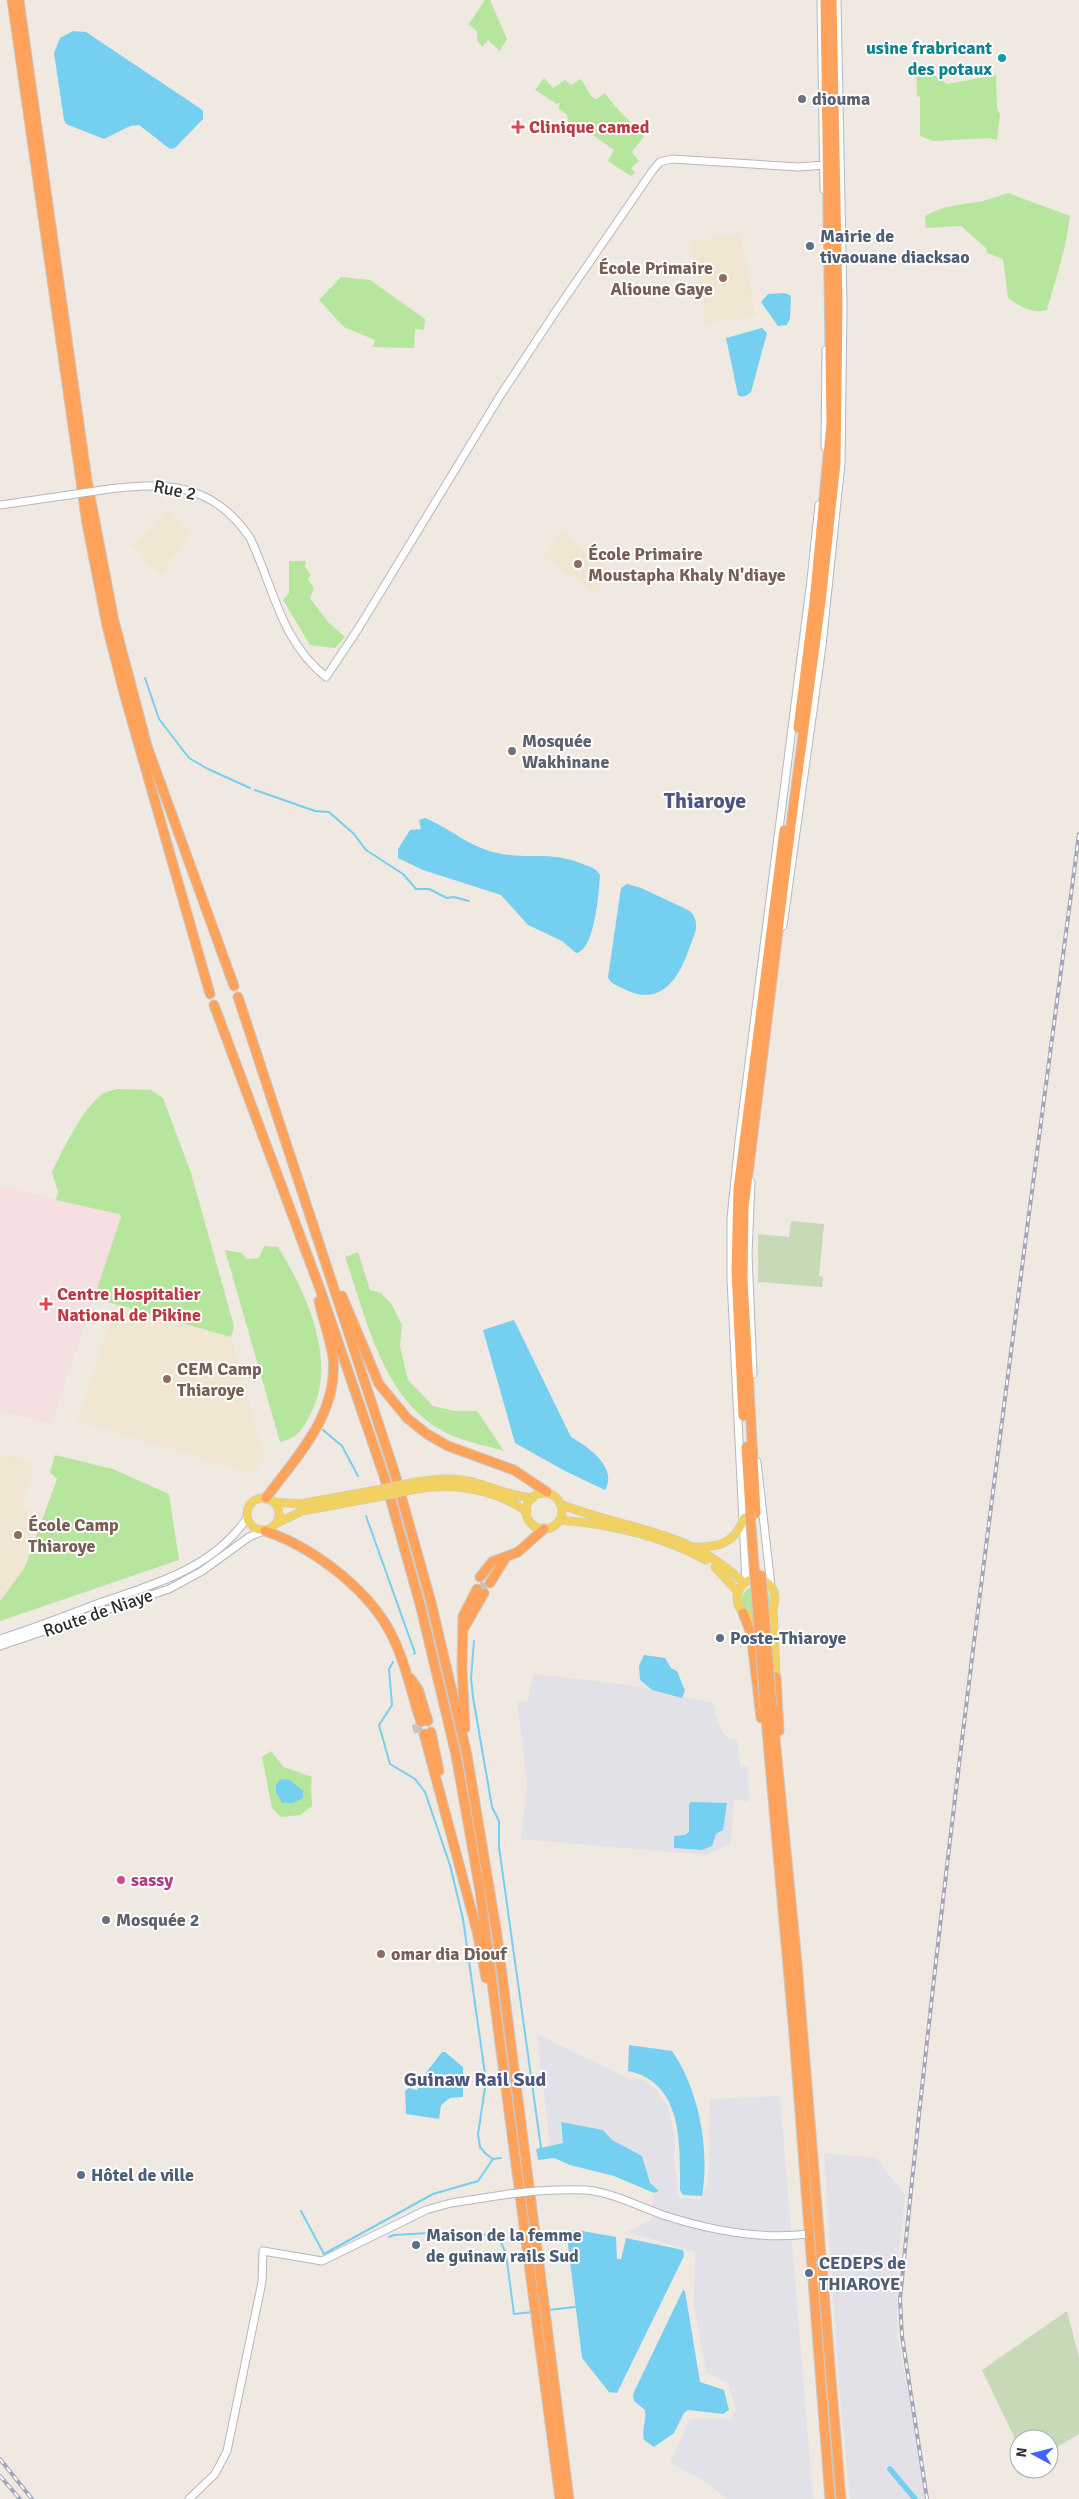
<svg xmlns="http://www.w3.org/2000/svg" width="1079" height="2499" font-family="Signika,sans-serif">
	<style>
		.industrial { fill: #e3e1e8 }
		.education { fill: #f0e6d1 }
		.medical { fill: #f5dfe0 }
		.green { fill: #b6e59e }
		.cemetery { fill: #c8d9b8 }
		.water { fill: #75cff0 }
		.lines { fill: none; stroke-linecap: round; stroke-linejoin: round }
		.stream { stroke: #75cff0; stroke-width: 2 }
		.canal { stroke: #75cff0; stroke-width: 5.5 }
		.highway-tunnel { stroke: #c8c4bd; stroke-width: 9; stroke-dasharray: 9 4.5; stroke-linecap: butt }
		.secondary-casing { stroke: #b4b7c1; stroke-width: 9 }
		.primary-casing { stroke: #c9c9c9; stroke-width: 9 }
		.highway-casing { stroke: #c9c9c9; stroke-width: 11 }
		.secondary { stroke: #fff; stroke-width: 7 }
		.primary { stroke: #f2d163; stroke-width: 8 }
		.highway { stroke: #ffa35c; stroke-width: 9 }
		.rail-casing { stroke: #a3a6b8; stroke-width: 4 }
		.rail { stroke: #fff; stroke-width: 2; stroke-dasharray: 5.5; stroke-linecap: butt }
		.secondary-bridge-casing { stroke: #b4b7c1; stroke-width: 9; stroke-linecap: butt }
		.primary-bridge-casing { stroke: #c9c9c9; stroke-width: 9; stroke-linecap: butt }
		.highway-bridge-casing { stroke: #c9c9c9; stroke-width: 11; stroke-linecap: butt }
		.secondary-bridge { stroke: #fff; stroke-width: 7 }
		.primary-bridge { stroke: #f2d163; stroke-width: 8 }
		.highway-bridge { stroke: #ffa35c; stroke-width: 9 }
		.culture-dot { fill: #0f9aa8; stroke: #fff; stroke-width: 2 }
		.worship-dot { fill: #6b7280; stroke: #fff; stroke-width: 2 }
		.health-dot { fill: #e0444e; stroke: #fff; stroke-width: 2 }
		.service-dot { fill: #5c6f8a; stroke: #fff; stroke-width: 2 }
		.education-dot { fill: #8d6e63; stroke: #fff; stroke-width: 2 }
		.hotel-dot { fill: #d1479c; stroke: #fff; stroke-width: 2 }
		.labels { text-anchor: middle; stroke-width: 4; stroke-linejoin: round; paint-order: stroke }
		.culture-label { font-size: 18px; font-weight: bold; fill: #0d838f; stroke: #fff; text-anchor: end }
		.worship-label { font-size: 18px; font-weight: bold; fill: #5b616d; stroke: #fff; text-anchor: start }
		.health-label { font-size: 18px; font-weight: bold; fill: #be3a42; stroke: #fff; text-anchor: start }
		.service-label { font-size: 18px; font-weight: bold; fill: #4e5e75; stroke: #fff; text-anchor: start }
		.education-label { font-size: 18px; font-weight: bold; fill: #785e54; stroke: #fff; text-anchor: start }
		.street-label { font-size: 18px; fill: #2e2e2e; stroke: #fff }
		.hotel-label { font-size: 18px; font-weight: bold; fill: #b23c85; stroke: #fff; text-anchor: start }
		.quarter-label { font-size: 20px; font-weight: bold; fill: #4d5680; stroke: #fff }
		.district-label { font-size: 22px; font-weight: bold; fill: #4d5680; stroke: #fff }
	</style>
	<rect width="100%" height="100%" fill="#efe9e1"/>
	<path class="industrial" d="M 534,1674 L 629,1685 L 712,1703 L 722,1732 L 730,1739 L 737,1739 L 740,1767 L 748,1766 L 749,1802 L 734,1799 L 731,1843 L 707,1855 L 521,1839 L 527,1784 L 517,1701 L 527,1702 Z
		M 537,2034 L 629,2079 L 642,2079 L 656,2089 L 668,2106 L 675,2136 L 674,2160 L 679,2197 L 700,2200 L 708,2182 L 710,2099 L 780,2096 L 813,2499 L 727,2499 L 706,2482 L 670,2463 L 689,2420 L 696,2418 L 730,2419 L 736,2410 L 728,2383 L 706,2372 L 694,2304 L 695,2252 L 627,2232 L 651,2220 L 654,2193 L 658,2191 L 650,2183 L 642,2156 L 612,2140 L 603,2130 L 560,2124 L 563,2143 L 550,2146 Z
		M 824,2153 L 876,2158 L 905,2195 L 897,2277 L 897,2334 L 928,2499 L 850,2499 L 838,2377 Z"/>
	<path class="education" d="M 740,233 L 756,316 L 706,325 L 691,241 Z
		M 170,510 L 190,535 L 161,574 L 131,546 Z
		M 563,532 L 612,572 L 595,593 L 543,555 Z
		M 116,1303 L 231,1337 L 265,1458 L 252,1474 L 77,1421 Z
		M 0,1453 L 31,1462 L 30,1466 L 34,1467 L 21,1507 L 43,1513 L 24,1568 L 0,1599 Z"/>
	<path class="medical" d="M 0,1186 L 119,1214 L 122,1217 L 51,1424 L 0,1411 Z"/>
	<path class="green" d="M 485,0 L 490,0 L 507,39 L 500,51 L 488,40 L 482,47 L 477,40 L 477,31 L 469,24 Z
		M 916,71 L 928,71 L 947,84 L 996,75 L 997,107 L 1000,115 L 997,140 L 989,138 L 933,141 L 920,136 L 920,97 L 917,96 Z
		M 544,78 L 553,88 L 565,80 L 571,85 L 581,79 L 591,96 L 596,99 L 605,93 C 616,110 631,121 644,136 L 632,152 L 639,161 L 631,168 L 635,173 L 631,176 L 608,161 L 614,150 L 574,122 L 569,126 L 567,115 L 558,108 L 561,102 L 557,104 L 535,90 Z
		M 1008,193 L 1070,216 C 1066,250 1056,277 1047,310 C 1032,314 1020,307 1008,298 L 1003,259 L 987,253 L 986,248 L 961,226 L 926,228 L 925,216 C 941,206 959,205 978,202 C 988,200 998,196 1008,193 Z
		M 341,277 L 370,280 L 425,319 L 424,330 L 415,329 L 414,348 L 373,347 L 375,340 L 344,327 L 319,300 Z
		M 289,561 L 306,561 L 305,567 L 311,575 L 308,579 L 314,588 L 310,598 L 328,622 L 345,637 L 335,648 L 310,645 L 283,600 L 289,593 Z
		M 117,1089 L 151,1090 L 163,1098 L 191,1173 L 234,1326 L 231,1337 L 94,1298 L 121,1217 L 119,1214 L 56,1200 L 58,1192 L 52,1172 C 64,1148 81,1111 102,1094 C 106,1091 112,1091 117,1089 Z
		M 264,1246 L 278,1247 C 306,1292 338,1361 311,1413 C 302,1430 299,1437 280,1442 L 225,1250 L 242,1253 L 247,1259 L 259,1258 Z
		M 358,1252 L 370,1290 L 381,1293 L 392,1305 L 402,1325 L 400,1346 L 408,1380 L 433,1406 L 455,1411 L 477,1411 L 504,1451 C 488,1446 471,1443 456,1437 C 384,1409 368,1322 345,1257 Z
		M 55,1455 L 113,1469 L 169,1494 L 179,1560 L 0,1621 L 0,1601 L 25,1567 L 57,1479 L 50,1472 Z
		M742 1600a14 14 0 1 1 28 0a14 14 0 1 1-28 0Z
		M 271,1751 L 284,1767 L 312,1777 C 310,1787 312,1795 312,1806 L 300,1815 L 281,1817 L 272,1808 L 262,1757 Z"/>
	<path class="cemetery" d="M 791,1221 L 824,1224 L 819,1276 L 823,1277 L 822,1287 L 758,1282 L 758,1234 L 789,1237 Z
		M 1067,2311 L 1079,2358 L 1079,2434 L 1049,2452 L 1049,2439 L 1019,2439 L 1019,2447 L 982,2370 Z"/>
	<path class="water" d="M 73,31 L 86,32 L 201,109 L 203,111 L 203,119 L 175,148 L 170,149 L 139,125 L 130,126 L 104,139 L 66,124 L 64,120 L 54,53 L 60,38 Z
		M 784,293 L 790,295 L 791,298 L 790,318 L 787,325 L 778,326 L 761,302 L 768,294 Z
		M 762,328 L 767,333 L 751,392 C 747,396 743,398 738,395 L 726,338 Z
		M 425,818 C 456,831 472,851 509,855 C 539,858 555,852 585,865 C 591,867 597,869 600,875 C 599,891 595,951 576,953 L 562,941 L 528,925 L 501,895 L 423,870 L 398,858 L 398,849 L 410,830 L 421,829 L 419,820 Z
		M 627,884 L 641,888 L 688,910 C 693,913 695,917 696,923 C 697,931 692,941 689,949 C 679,978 661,1007 626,990 C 619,986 610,984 608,977 L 621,888 Z
		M 514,1320 L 571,1437 C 589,1447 618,1468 605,1490 L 565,1471 L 515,1443 L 483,1330 Z
		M 644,1655 L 665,1658 L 671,1668 L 677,1671 L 685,1691 L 682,1698 L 652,1690 L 640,1680 L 639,1666 Z
		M 281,1779 L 290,1780 L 303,1791 L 303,1798 L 293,1803 L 282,1803 L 276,1792 L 276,1785 Z
		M 691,1802 L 727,1803 L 723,1830 L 716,1834 L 712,1846 L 702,1850 L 674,1848 L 674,1836 L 685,1835 L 689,1832 L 689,1805 Z
		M 629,2045 L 672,2051 C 699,2090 710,2149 702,2196 L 683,2195 L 680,2190 C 680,2147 684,2082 628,2071 Z
		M 442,2052 L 445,2052 L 463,2067 L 463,2097 L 450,2098 L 441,2105 L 439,2119 L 406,2114 L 405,2091 L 409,2088 L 417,2090 L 422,2078 Z
		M 561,2122 L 603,2130 L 612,2140 L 642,2156 L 650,2183 L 659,2191 L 654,2193 L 614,2176 L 570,2165 L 554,2158 L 538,2160 L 536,2149 L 563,2143 Z
		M 577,2230 L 616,2237 L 617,2259 L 621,2259 L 626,2238 L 683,2250 L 684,2256 L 617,2393 L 609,2392 L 582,2358 L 567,2237 L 568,2231 Z
		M 683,2290 L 685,2291 L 700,2382 L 724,2390 L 729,2410 L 723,2414 L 688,2410 L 684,2413 L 674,2433 L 654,2447 L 644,2440 C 641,2430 647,2421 645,2410 L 634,2401 L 633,2394 Z"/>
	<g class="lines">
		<path class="stream" d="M 145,678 L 159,719 L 189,758 L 208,769 L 250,788
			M 255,790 L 315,811 L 329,812 L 354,834 L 366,850 L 403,874 L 416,889 L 429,889 L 447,898 L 454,897 L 469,901
			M 323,1430 L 342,1446 L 358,1476
			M 366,1516 L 415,1653 L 414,1654
			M 474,1641 L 471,1678 L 473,1697 L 492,1807 L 499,1821 L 499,1847 L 541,2148
			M 393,1662 L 389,1669 L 392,1705 L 379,1725 L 390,1764 L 415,1779 L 425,1792 L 450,1865 L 463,1919 L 486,2081 L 478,2134 L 480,2147 L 486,2154 L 493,2159 L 501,2158
			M 301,2211 L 324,2254 L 433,2194 L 478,2181 L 493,2159
			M 389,2237 L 394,2235 L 430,2233 L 498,2235 L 506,2254 L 514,2314 L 533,2312
			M 548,2310 L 575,2307"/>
		<path class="canal" d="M 890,2469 L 915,2499"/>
		<path class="highway-tunnel" d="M 480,1591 L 487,1581
			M 416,1724 L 419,1735"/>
		<g class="secondary-casing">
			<path id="secondary" d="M 821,0 L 824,190
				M 825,447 L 826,350
				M 102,490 C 163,482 212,481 250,538 C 274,588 280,640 326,677 L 358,629 L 500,396 L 554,314 L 653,170 L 660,162 L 672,159 L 798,167 L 826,165
				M 0,505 L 69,495
				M 783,926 L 822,646 L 841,463 L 843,305 L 837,0
				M 751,1182 L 748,1254 L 753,1374
				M 757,1462 L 771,1586
				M 746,1581 L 731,1279 L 731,1218 L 739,1141 L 811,580 L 819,505
				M 0,1639 C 32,1629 63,1617 94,1605 C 150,1585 211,1571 247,1518
				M 0,1646 L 169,1589 L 202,1571 L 249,1537 L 263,1531
				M 537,2191 C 553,2190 570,2189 587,2190 C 613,2193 638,2206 663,2215 C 709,2230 760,2240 809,2234
				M 189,2499 L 215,2474 L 227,2451 L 262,2282 L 263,2251 L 322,2261 L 426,2210 L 451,2203 L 509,2194"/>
		</g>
		<g class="primary-casing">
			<path id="primary" d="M 410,1483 C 434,1479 455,1476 480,1484 C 497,1489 514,1497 533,1498
				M 411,1490 C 451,1482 494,1488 527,1512
				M526 1511a18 18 0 1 1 36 0a18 18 0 1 1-36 0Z
				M247 1514a16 16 0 1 1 32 0a16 16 0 1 1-32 0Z
				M 274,1502 L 300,1504 L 382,1489
				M 560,1504 C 628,1531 687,1528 744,1583
				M 560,1520 C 611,1524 660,1535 706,1560
				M 277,1523 L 302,1511 L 383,1496
				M 693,1547 C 719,1548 735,1543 744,1518
				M 715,1567 L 737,1591
				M737 1598a19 19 0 1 1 38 0a19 19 0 1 1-38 0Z
				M 773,1607 L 776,1677"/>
		</g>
		<g class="highway-casing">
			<path id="highway" d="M 12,0 L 87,524 L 107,626 L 124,693 L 210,994
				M 19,0 L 87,480 L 114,621 L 147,746 L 234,986
				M 798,728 L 814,602 L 831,424 L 825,0
				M 238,997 L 395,1474 L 431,1602 L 467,1755 L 497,1935 L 569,2499
				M 214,1005 L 320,1289 L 384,1476 L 420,1604 L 456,1755 L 480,1891 L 560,2499
				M 342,1296 L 379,1384 L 407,1418 L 427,1434 L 448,1446 L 514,1470 L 547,1492
				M 743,1416 L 736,1271 L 738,1189 L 784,830
				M 746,1447 L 750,1511
				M 266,1498 C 297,1456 339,1414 333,1357 C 330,1338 323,1320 319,1301
				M 756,1513 L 743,1280 L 744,1207 L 793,810 L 821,602 L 836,463 L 838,304 L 832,0
				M 265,1531 C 315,1548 374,1593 395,1642 C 407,1668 412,1696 421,1722
				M 480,1577 L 492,1562 L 518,1552 L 544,1529
				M 490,1583 L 506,1557
				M 743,1613 L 751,1633 L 761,1718
				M 464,1628 L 484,1593
				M 776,1677 L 779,1731
				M 410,1678 L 418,1689 L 428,1721
				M 772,1707 L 797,1963 L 841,2499
				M 765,1708 L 793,2023 L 830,2499
				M 465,1728 L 462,1668 L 463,1616 L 477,1589
				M 431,1732 L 439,1771
				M 424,1734 L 477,1931 L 486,1978"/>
		</g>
		<use href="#secondary" class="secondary"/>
		<use href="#primary" class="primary"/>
		<use href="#highway" class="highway"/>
		<g class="rail-casing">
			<path id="rail" d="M 0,2459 L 32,2499
				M 0,2476 L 20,2499
				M 927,2499 L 902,2336 L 900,2300 C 948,1810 1015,1322 1079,834"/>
		</g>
		<use href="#rail" class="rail"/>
		<g class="secondary-bridge-casing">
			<path id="secondary-bridge" d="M 69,495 L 102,490
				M 509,2194 L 537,2191"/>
		</g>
		<g class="primary-bridge-casing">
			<path id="primary-bridge" d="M 382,1489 L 410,1483
				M 383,1496 L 411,1490"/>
		</g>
		<g class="highway-bridge-casing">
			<path id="highway-bridge" d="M 750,1513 L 765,1708
				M 761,1575 L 772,1707"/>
		</g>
		<use href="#secondary-bridge" class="secondary-bridge"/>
		<use href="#primary-bridge" class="primary-bridge"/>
		<use href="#highway-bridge" class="highway-bridge"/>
	</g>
	<circle class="culture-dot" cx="1002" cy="58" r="5"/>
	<g class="worship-dot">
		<circle cx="802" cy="99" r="5"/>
		<circle cx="512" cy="751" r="5"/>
		<circle cx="106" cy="1920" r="5"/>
	</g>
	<g class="health-dot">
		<path d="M515.5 119.5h5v5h5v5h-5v5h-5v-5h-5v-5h5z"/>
		<path d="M43.5 1296.5h5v5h5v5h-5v5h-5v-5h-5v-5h5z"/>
	</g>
	<g class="service-dot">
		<circle cx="810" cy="246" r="5"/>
		<circle cx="720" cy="1638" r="5"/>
		<circle cx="81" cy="2175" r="5"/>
		<circle cx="416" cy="2245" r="5"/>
		<circle cx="809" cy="2273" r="5"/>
	</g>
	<g class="education-dot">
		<circle cx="723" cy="278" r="5"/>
		<circle cx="578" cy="564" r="5"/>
		<circle cx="167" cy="1379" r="5"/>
		<circle cx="18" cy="1535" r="5"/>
		<circle cx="381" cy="1954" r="5"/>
	</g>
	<circle class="hotel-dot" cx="121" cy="1880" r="5"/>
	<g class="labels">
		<g class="culture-label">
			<text x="992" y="54">usine frabricant<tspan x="992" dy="21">des potaux</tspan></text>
		</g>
		<g class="worship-label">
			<text x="812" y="105">diouma</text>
			<text x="522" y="747">Mosquée<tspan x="522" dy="21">Wakhinane</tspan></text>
			<text x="116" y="1926">Mosquée 2</text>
		</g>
		<g class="health-label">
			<text x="529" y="133">Clinique camed</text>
			<text x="57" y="1300">Centre Hospitalier<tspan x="57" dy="21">National de Pikine</tspan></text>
		</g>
		<g class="service-label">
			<text x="820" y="242">Mairie de<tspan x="820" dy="21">tivaouane diacksao</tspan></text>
			<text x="730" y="1644">Poste-Thiaroye</text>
			<text x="91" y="2181">Hôtel de ville</text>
			<text x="426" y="2241">Maison de la femme<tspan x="426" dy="21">de guinaw rails Sud</tspan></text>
			<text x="819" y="2269">CEDEPS de<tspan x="819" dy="21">THIAROYE</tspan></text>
		</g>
		<g class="education-label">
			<text x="713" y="274" text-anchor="end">École Primaire<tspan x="713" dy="21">Alioune Gaye</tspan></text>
			<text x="588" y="560">École Primaire<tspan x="588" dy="21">Moustapha Khaly N'diaye</tspan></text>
			<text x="177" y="1375">CEM Camp<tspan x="177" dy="21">Thiaroye</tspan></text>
			<text x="28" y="1531">École Camp<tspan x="28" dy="21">Thiaroye</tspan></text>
			<text x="391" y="1960">omar dia Diouf</text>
		</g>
		<g class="street-label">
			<text transform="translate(175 490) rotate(11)" y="6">Rue 2</text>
			<text transform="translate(98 1613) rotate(-19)" y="6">Route de Niaye</text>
		</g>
		<g class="hotel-label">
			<text x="131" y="1886">sassy</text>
		</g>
		<g class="quarter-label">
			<text x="475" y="2086">Guinaw Rail Sud</text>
		</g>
		<g class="district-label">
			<text x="705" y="808">Thiaroye</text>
		</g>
	</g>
	<g transform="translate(1034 2454) rotate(277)"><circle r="24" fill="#ffffff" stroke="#ababab"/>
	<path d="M0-4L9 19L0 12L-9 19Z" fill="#4264fb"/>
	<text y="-8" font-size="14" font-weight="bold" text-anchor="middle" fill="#2e2e2e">N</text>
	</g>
</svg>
